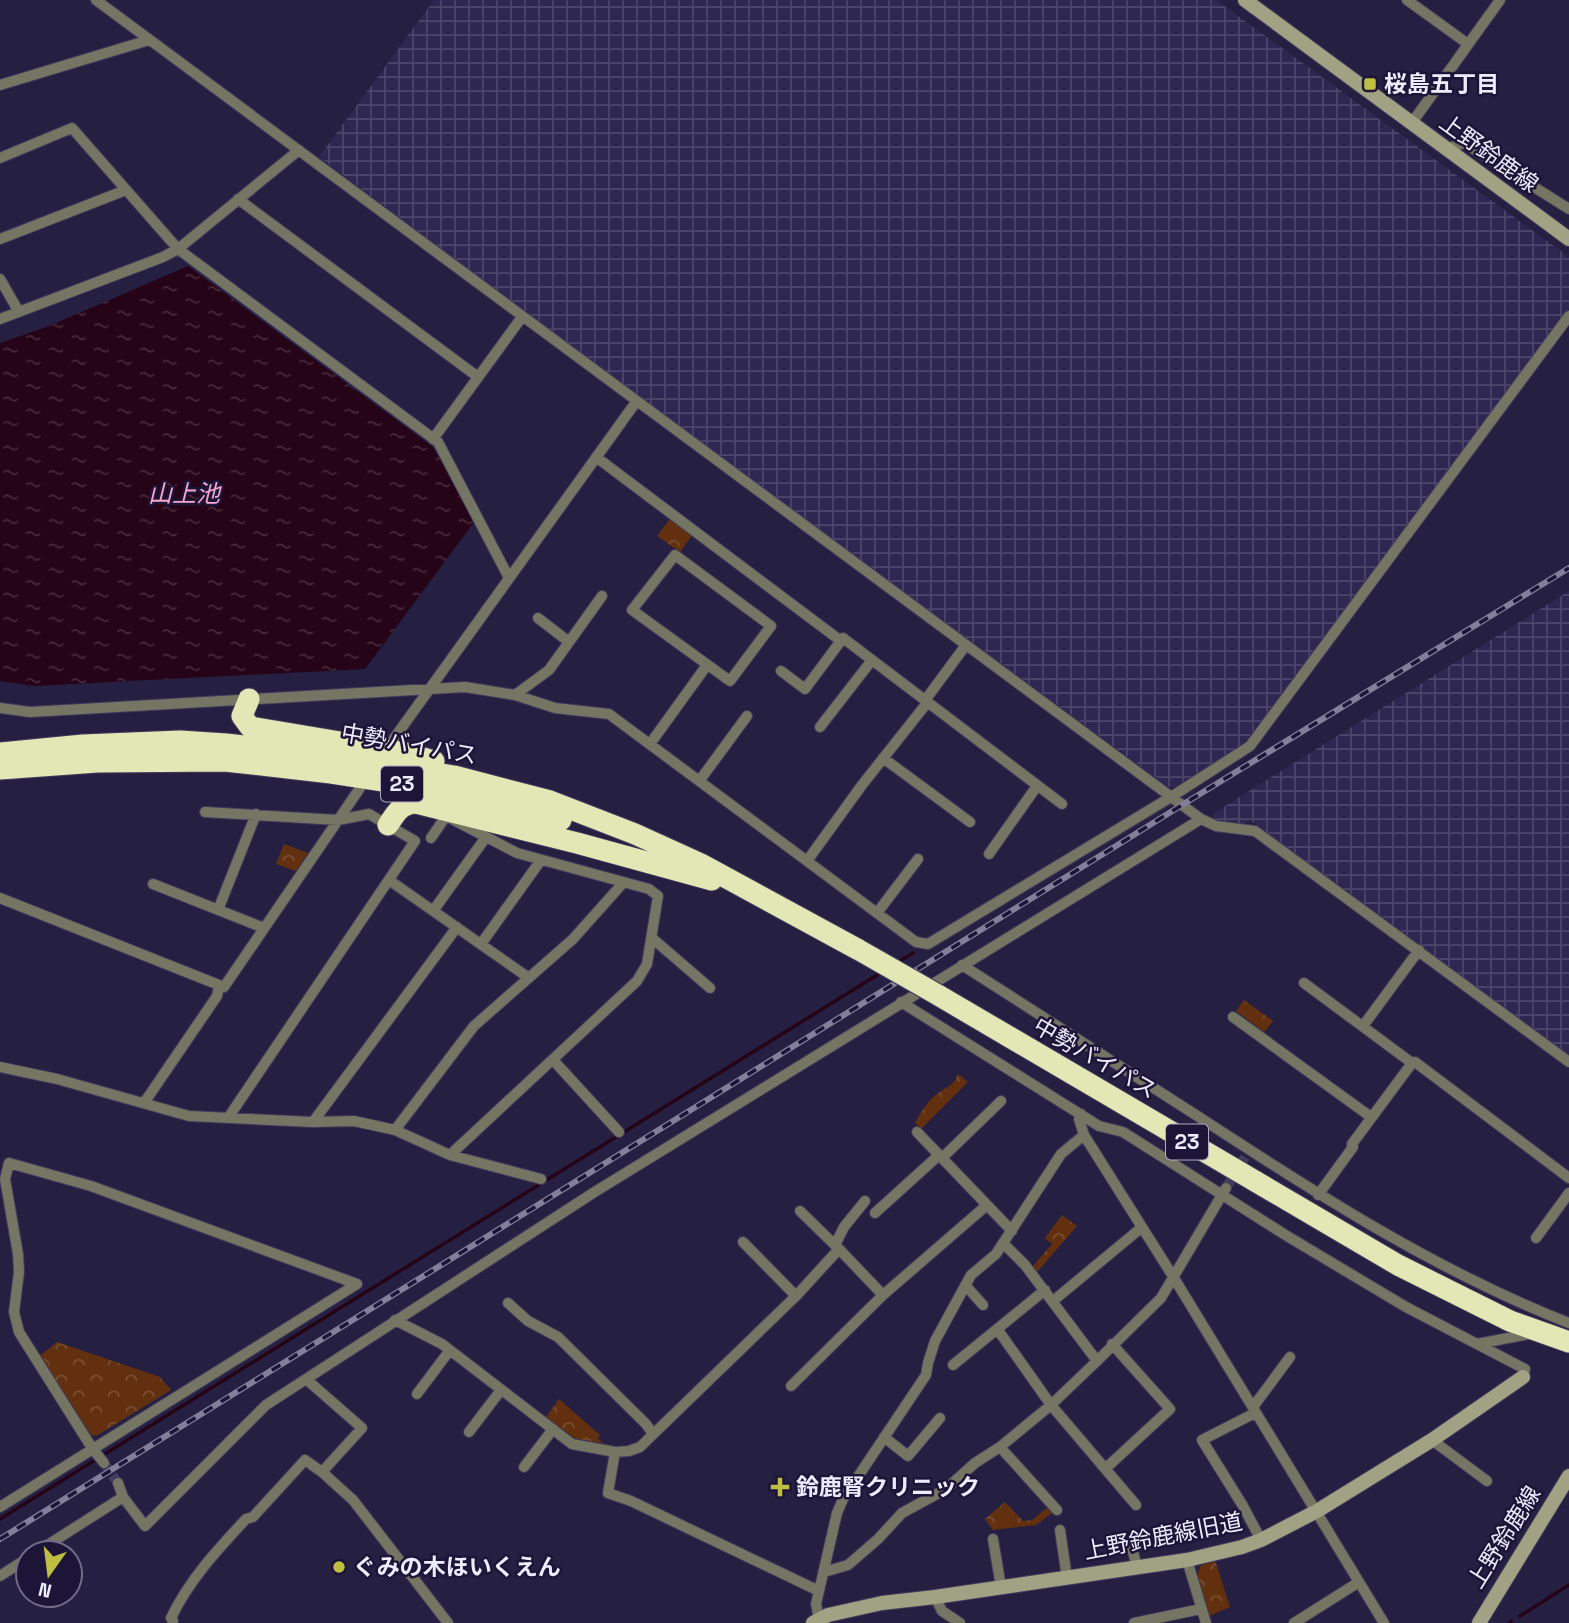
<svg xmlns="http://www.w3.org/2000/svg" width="1569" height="1623" font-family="'Space Grotesk','Noto Sans JP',sans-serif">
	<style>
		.industrial { fill: url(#industrial-grid) }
		.park { fill: url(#park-crowns) }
		.water { fill: url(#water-ripples) }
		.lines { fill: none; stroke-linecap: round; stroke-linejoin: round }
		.stream { stroke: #260417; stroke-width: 3.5 }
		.street-tunnel { stroke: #433e5e; stroke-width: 10; stroke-dasharray: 10 5; stroke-linecap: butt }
		.street-casing { stroke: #413c5c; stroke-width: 12 }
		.secondary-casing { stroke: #413c5c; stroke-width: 16 }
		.highway-casing { stroke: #413c5c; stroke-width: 23 }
		.street { stroke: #747562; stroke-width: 10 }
		.secondary { stroke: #a1a283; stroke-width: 14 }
		.highway { stroke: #e3e6b5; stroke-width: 21 }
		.rail-casing { stroke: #837f9a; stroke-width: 6 }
		.rail { stroke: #1c1537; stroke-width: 3.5; stroke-dasharray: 10; stroke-linecap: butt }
		.highway-bridge-casing { stroke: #413c5c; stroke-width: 23; stroke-linecap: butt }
		.highway-bridge { stroke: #e3e6b5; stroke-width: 21 }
		.poi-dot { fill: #bebf42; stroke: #1c1537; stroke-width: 2.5 }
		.labels { text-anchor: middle; stroke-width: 5; stroke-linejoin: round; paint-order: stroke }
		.shield { fill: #1c1537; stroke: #aeabc2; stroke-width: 2 }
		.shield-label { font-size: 21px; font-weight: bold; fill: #edebfe }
		.poi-label { font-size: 23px; font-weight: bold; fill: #edebfe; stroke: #1c1537; text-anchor: start }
		.street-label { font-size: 23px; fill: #edebfe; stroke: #1c1537 }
		.water-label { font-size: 24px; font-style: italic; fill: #fca6cf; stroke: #1c1537 }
	</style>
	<defs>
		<pattern id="industrial-grid" width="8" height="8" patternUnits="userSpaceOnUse" patternTransform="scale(1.75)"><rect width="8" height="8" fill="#2e2751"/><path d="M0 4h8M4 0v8" fill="none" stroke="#4d466b"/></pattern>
		<pattern id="park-crowns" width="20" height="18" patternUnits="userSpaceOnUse" patternTransform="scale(1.75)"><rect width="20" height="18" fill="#62300e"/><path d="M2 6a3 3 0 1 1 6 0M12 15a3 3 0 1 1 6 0" fill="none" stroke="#794e32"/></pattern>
		<pattern id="water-ripples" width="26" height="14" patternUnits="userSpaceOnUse" patternTransform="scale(1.75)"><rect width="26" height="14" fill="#260417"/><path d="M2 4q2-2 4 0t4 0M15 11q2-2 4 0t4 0" fill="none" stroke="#46293a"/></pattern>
	</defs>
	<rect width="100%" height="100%" fill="#251f42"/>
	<path class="industrial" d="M 434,0 L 1216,0 L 1569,257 L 1569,308 L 1243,745 L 1175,787 L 1169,787 L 631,391 L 319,157 Z
		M 1569,591 L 1569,1055 L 1250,820 L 1244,824 L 1216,821 L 1213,817 L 1214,813 Z"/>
	<path class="park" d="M 672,516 L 694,533 L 680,552 L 657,536 Z
		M 284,844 L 308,853 L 296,871 L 276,864 Z
		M 1244,1000 L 1273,1021 L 1264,1032 L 1236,1011 Z
		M 958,1074 L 968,1082 L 921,1129 L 915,1123 C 921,1112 927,1102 937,1094 C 946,1087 954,1086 958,1074 Z
		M 1062,1215 L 1077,1226 L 1037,1272 L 1033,1266 L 1052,1244 L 1045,1238 Z
		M 57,1342 L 160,1377 L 171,1390 L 96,1436 L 91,1435 L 40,1356 Z
		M 559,1399 L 600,1435 L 598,1439 L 604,1444 L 574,1438 L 546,1417 Z
		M 1005,1502 L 1023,1521 L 1032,1520 L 1048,1507 L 1052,1513 L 1036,1525 L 993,1530 L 985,1519 Z
		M 1215,1560 L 1230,1607 L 1209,1616 L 1197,1576 L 1202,1562 Z"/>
	<path class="water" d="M 188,266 L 433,447 L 475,521 L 365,669 L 34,686 L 0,681 L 0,343 L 49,326 Z"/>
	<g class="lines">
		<path class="stream" d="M 897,963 L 913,953
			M 0,1519 L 882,972
			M 1520,1616 L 1569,1585
			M 1509,1623 L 1511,1621"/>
		<path class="street-tunnel" d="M 1226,1188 L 1245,1157
			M 104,1463 L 118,1483"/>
		<g class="street-casing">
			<path id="street" d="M 96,0 L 1201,819 L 1216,826 L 1255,831 L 1569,1062
				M 1407,0 L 1468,44
				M 0,85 L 149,40
				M 1411,124 L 1500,0
				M 1445,149 L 1464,143 L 1569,209
				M 0,158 L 72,128 L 178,249 L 438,442 L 509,578
				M 238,199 L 478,377
				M 0,239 L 126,190
				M 0,279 L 19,312
				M 0,319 L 163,257 L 178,249 L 299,150
				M 433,439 L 522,317
				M 596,457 L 841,641
				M 675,555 L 771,626 L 730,681 L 632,610 Z
				M 538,618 L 569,642
				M 781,671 L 805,689 L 843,638 L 1062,804
				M 515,695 L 549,670 L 602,596
				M 926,699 L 966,645
				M 0,708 L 30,712 L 465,687 L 515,695 L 555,708 L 609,714 L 916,942 L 928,944 L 1171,797 L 1250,746 L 1569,316
				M 820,727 L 872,660
				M 390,744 L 636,402
				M 650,744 L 707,665
				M 883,758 L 970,822
				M 700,780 L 747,716
				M 205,812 L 338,820 L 369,814 L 415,841 L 228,1118
				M 989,854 L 1037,786
				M 807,861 L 862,785 L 927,703
				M 389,880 L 529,978
				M 153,884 L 264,928
				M 0,898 L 224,987 L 360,788
				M 218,910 L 256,814
				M 433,911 L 486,837
				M 877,913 L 918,859
				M 652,938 L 710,988
				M 481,944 L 541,860
				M 962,965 C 1041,1016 1120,1066 1199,1117 C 1317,1194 1436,1271 1569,1323
				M 1304,983 L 1412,1063 L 1415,1062 L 1569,1178
				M 901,1002 L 1099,1126 L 1123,1132 L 1287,1236 L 1406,1307 L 1525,1369 L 1523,1377
				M 1233,1017 L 1371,1117
				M 1363,1026 L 1419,950
				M 554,1061 L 619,1132
				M 0,1067 L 57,1079 L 189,1116 L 313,1122 L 354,1121 L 395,1130 L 450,1155 L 637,981 L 647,964 L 658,896 L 649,889 L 517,853 L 446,816 L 431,838
				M 144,1103 L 217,996 L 219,986
				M 1081,1114 L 1079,1119 L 1084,1135 L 1174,1278 L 1384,1623
				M 313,1122 L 457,927
				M 395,1130 L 474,1026 L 573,939 L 623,883
				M 917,1132 L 1012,1231
				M 450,1155 L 541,1179
				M 942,1158 L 1001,1101
				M 1318,1195 L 1353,1147 L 1352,1144 L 1412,1063
				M 800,1211 L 839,1249
				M 875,1213 L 939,1155
				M 1536,1238 L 1569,1193
				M 743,1242 L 796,1296
				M 1004,1244 L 1025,1265 L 1097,1361 L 1161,1298 L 1226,1188
				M 835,1245 L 844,1227 L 865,1201
				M 966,1286 L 983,1305
				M 1053,1301 L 1141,1228
				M 508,1303 L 528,1321 L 558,1337 L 646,1424 L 653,1434
				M 395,1320 L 442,1344 L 572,1444 L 615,1452 L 629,1451 L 640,1447 L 796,1296 L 839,1249 L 883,1295
				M 998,1330 L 1051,1405 L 1136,1505
				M 1477,1344 L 1534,1333
				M 953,1365 L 1045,1290
				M 306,1379 L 362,1428 L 322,1472 L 353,1500 L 448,1623
				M 791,1386 L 883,1295 L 987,1205
				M 417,1394 L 450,1350
				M 1253,1407 L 1290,1357
				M 1255,1413 L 1202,1440 L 1243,1506 L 1261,1540
				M 469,1432 L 501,1390
				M 884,1437 L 908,1456 L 940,1418
				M 1432,1440 L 1487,1481
				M 1000,1447 L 1057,1510
				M 615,1452 L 608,1493 L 631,1501 L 819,1591
				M 524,1467 L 553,1429
				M 1106,1468 L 1170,1409 L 1112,1344
				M 118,1483 L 123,1497
				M 0,1507 L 357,1284 L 91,1186 L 9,1163 L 5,1179 L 18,1254 L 19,1272 L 14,1312 L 19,1332 L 92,1448 L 104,1463
				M 1060,1530 L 1067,1578
				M 993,1539 L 1001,1587
				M 1126,1539 L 1132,1548 L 1137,1567
				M 35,1553 L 123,1497 L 145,1526 L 266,1405 L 593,1193 L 1201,819
				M 1187,1560 L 1206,1623
				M 824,1572 L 848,1565 L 878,1539 L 902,1513 L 946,1489 L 975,1463 L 1000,1447 L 1051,1405 L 1097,1361
				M 0,1576 L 28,1558
				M 935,1597 L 942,1611 L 960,1623
				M 819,1619 L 816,1604 L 837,1513 L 843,1499 L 926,1375 L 928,1363 L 935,1341 L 971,1275 L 996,1254 L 1061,1154 L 1084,1135
				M 173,1621 L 171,1618 C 189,1580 218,1549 246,1519 L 253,1517 L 305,1460 L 322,1472
				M 1134,1623 L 1201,1609
				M 1294,1623 L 1359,1582"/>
		</g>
		<g class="secondary-casing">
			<path id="secondary" d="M 1245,0 L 1569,239
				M 813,1623 L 828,1615 L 882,1603 L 935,1597 L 1187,1560 L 1242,1547 L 1261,1540 L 1317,1511 L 1432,1440 L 1523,1377
				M 1479,1623 L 1569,1476"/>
		</g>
		<g class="highway-casing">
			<path id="highway" d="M 249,699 L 242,716 L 250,727 L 406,753 L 434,761
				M 0,753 L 83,745 L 180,741 L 226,744 L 318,754 L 454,776 L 550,801 L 635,834 L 701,864 L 859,950
				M 0,769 L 97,762 L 225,761 L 331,773 L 442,790 L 561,820
				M 388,825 C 396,813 400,804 416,803 L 577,843 L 712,880
				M 938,995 L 1398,1265 L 1510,1321 L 1569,1342"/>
		</g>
		<use href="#street" class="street"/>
		<use href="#secondary" class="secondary"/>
		<use href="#highway" class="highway"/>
		<g class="rail-casing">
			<path id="rail" d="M 0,1539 L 1182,805 L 1569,568"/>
		</g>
		<use href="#rail" class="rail"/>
		<g class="highway-bridge-casing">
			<path id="highway-bridge" d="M 859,950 L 938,995"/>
		</g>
		<use href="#highway-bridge" class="highway-bridge"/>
	</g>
	<g class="poi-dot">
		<rect x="1363" y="77" width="14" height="14" rx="3.5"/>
		<path d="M776.5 1476.5h7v7h7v7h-7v7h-7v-7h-7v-7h7z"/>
		<circle cx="339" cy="1567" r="7"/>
	</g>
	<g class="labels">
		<g class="shield">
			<rect x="381" y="766.5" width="42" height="35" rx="5"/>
			<rect x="1166" y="1124.5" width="42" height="35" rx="5"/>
		</g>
		<g class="shield-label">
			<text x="402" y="791">23</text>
			<text x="1187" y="1149">23</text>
		</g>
		<g class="poi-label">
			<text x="1384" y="92">桜島五丁目</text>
			<text x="796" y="1495">鈴鹿腎クリニック</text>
			<text x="353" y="1575">ぐみの木ほいくえん</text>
		</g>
		<g class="street-label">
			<text transform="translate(1489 153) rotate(36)" y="8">上野鈴鹿線</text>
			<text transform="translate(409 744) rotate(10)" y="8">中勢バイパス</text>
			<text transform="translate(1095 1058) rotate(30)" y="8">中勢バイパス</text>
			<text transform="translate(1163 1536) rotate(-11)" y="8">上野鈴鹿線旧道</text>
			<text transform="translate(1504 1537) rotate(-58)" y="8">上野鈴鹿線</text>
		</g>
		<g class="water-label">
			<text x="184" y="502">山上池</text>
		</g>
	</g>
	<g transform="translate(49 1574) rotate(194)"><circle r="33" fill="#1c1537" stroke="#706b87" stroke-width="2"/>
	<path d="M0-5L12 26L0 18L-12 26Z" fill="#bebf42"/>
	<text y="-10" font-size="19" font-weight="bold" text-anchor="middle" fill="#edebfe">N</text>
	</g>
</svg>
